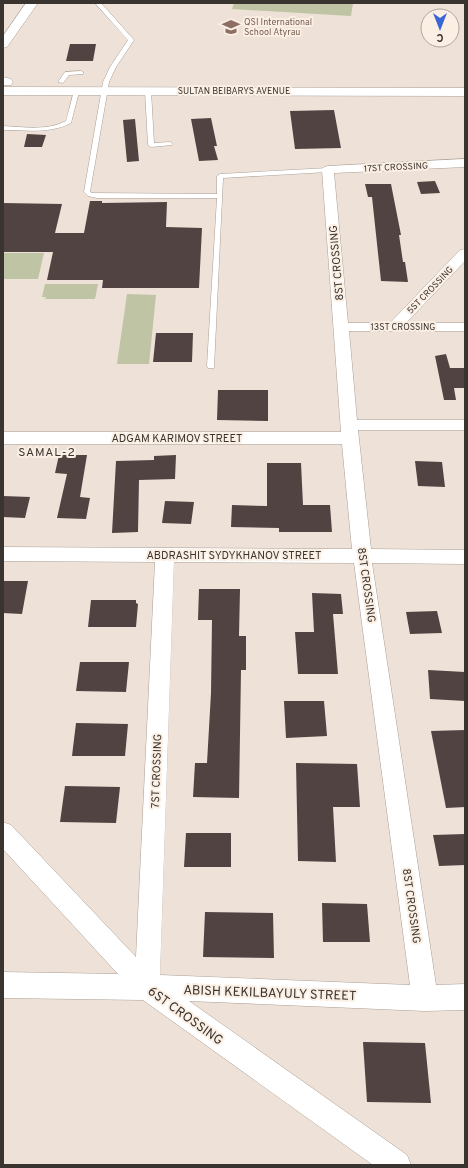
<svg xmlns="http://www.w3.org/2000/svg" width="468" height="1168" font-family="Overpass,sans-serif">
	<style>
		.green { fill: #bec4a4 }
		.building { fill: #514342 }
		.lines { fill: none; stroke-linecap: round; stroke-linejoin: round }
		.lane-casing { stroke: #ab9f95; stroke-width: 1 }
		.street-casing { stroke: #ab9f95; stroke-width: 1 }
		.secondary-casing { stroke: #ab9f95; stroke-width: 1 }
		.primary-casing { stroke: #ab9f95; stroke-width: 1 }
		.lane { fill: #fff; fill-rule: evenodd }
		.street { fill: #fff; fill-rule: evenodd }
		.secondary { fill: #fff; fill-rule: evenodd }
		.primary { fill: #fff; fill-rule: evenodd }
		.labels { text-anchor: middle; stroke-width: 4; stroke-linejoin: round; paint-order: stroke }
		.far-education-label { font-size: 9px; fill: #785e54; stroke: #fbefe4; text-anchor: start }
		.far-street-label { font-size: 9px; fill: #393430; stroke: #fbefe4 }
		.street-label { font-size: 11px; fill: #393430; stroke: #fbefe4 }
		.neighbourhood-label { font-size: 12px; letter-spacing: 1px; fill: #393430; stroke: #fbefe4 }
		.near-street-label { font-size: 13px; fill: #393430; stroke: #fbefe4 }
	</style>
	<rect width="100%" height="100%" fill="#eee1d7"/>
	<path class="green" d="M 234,3 L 353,3 L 351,16 L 232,9 Z
		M 3,253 L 44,253 L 38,279 L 3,279 Z
		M 45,284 L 98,284 L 95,299 L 45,299 L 46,297 L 42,297 Z
		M 127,294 L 156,295 L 149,364 L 117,364 Z"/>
	<path class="building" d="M 70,44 L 96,44 L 93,61 L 66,61 Z
		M 334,110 L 341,148 L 295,149 L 290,111 Z
		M 211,118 L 217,146 L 214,146 L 218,160 L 199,161 L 191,119 Z
		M 135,119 L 139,161 L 127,162 L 123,120 Z
		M 27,134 L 46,135 L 42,147 L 24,147 Z
		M 435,181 L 440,193 L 421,194 L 417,182 Z
		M 365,184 L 391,184 L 401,235 L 399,235 L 403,262 L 405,262 L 408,282 L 381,281 L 372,197 L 368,197 Z
		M 90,201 L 102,201 L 102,203 L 167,202 L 166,227 L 202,228 L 199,288 L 102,288 L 103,280 L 47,280 L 53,252 L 3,252 L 3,203 L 62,204 L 55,233 L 84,233 Z
		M 156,333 L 193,333 L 192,362 L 153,362 Z
		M 446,354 L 450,368 L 465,368 L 465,388 L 454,388 L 456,400 L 444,400 L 435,356 Z
		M 218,390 L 268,390 L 268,421 L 217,420 Z
		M 59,455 L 87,455 L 80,497 L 90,498 L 86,519 L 57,518 L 67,474 L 55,473 Z
		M 176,455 L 175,479 L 139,480 L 138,532 L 112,533 L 116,461 L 154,460 L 154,456 Z
		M 415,461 L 442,462 L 445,487 L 418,486 Z
		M 267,463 L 301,463 L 303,505 L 330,505 L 332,532 L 279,532 L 279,528 L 231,527 L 232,505 L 267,506 Z
		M 3,496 L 30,497 L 25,518 L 3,517 Z
		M 165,501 L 194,502 L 191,524 L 162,523 Z
		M 3,581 L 28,581 L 22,614 L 3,613 Z
		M 199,589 L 240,589 L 239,636 L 246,636 L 246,670 L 241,670 L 239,798 L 193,797 L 195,763 L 207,763 L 211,693 L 212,620 L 198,620 Z
		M 312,593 L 341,594 L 343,614 L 333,614 L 338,674 L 298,674 L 295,632 L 314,632 Z
		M 91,600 L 136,600 L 136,603 L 138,604 L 136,627 L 88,627 Z
		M 437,611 L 442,633 L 410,634 L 406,612 Z
		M 80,662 L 129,662 L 126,692 L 76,691 Z
		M 428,670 L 465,672 L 465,701 L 430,699 Z
		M 284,701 L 324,701 L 327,736 L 286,738 Z
		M 76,723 L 128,724 L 125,756 L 72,756 Z
		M 465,730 L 465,807 L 446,808 L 431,731 Z
		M 296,763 L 357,764 L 360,807 L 333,807 L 336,862 L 298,861 Z
		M 65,786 L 120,787 L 116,823 L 60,822 Z
		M 186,833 L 231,833 L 231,867 L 184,867 Z
		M 465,834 L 465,865 L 439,866 L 433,835 Z
		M 322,903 L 367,904 L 370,942 L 323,942 Z
		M 205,912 L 273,913 L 274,958 L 203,957 Z
		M 363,1042 L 425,1043 L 431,1103 L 367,1102 Z"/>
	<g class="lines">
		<g class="lane-casing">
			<path id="lane" d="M 95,3 L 101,3 L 134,40 L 116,67 L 109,82 L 90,192 L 92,193 L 217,194 L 217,176 L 220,174 L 328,168 L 331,170 L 328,172 L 223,178 L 214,368 L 208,368 L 207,366 L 217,198 L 97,198 L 88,196 L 84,192 L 103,82 L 110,67 L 128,40 Z
				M 81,71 L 83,72 L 83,74 L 69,75 L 63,83 L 58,82 L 65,72 Z
				M 148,89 L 151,91 L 154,143 L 170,142 L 173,144 L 172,145 L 151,147 L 148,145 L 145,91 Z
				M 74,91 L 79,92 L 71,123 C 50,134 26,130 3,130 L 3,126 C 24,127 47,131 66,121 Z"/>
		</g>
		<g class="street-casing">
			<path id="street" d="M 465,159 L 465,167 L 334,173 L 348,323 L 390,323 L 460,250 L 465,249 L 465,261 L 406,323 L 465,323 L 465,331 L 349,331 L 357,420 L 465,420 L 465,430 L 358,430 L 371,549 L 465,550 L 465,564 L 372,563 L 436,985 L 465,984 L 465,1010 L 425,1011 L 189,1001 L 407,1155 L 411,1165 L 373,1165 L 143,1000 L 3,998 L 3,972 L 118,974 L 3,849 L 3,822 L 11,825 L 136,957 L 155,562 L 3,561 L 3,547 L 352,549 L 342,444 L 3,444 L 3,432 L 341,432 L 322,170 L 324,167 L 328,166 ZM 174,562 L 354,563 L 410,985 L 160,975 Z"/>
		</g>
		<g class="secondary-casing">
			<path id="secondary" d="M 26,3 L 38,3 L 7,47 L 3,48 L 3,36 Z
				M 3,77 L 11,79 L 13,82 L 11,85 L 3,85 Z"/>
		</g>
		<g class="primary-casing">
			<path id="primary" d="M 3,87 L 465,88 L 465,96 L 3,95 Z"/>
		</g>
		<use href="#lane" class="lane"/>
		<use href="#street" class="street"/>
		<use href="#secondary" class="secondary"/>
		<use href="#primary" class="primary"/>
	</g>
	<defs>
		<g id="school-bare" transform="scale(1.38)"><path d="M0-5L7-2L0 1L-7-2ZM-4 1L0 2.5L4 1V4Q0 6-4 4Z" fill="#8d6e63" stroke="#fbefe4" stroke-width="2.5" paint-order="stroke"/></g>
	</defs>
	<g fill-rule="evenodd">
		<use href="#school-bare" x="231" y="27"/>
	</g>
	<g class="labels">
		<g class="far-education-label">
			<text x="244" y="25">QSI International<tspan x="244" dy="10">School Atyrau</tspan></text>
		</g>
		<g class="far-street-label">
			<text x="234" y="94">SULTAN BEIBARYS AVENUE</text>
			<text transform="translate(396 167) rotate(-3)" y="3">17ST CROSSING</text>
			<text transform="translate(430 290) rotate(-46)" y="3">5ST CROSSING</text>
			<text x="403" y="330">13ST CROSSING</text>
		</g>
		<g class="street-label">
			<text transform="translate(336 263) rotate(-95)" y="4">8ST CROSSING</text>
			<text x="177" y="442">ADGAM KARIMOV STREET</text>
			<text x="234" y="559">ABDRASHIT SYDYKHANOV STREET</text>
			<text transform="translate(367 585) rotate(82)" y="4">8ST CROSSING</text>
			<text transform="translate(156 771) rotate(-88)" y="4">7ST CROSSING</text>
			<text transform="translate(412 906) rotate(82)" y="4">8ST CROSSING</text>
		</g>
		<g class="neighbourhood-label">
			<text x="47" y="456">SAMAL-2</text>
		</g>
		<g class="near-street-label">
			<text transform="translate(270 992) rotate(2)" y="5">ABISH KEKILBAYULY STREET</text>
			<text transform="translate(186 1015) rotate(36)" y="5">6ST CROSSING</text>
		</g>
	</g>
	<rect width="468" height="1168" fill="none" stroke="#393430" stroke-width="8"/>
	<g transform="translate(440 28) rotate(180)"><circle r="19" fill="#fbefe4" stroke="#ada49c"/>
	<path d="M0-3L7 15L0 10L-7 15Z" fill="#3866d6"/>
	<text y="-6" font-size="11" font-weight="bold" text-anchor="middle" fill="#393430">С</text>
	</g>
</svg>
